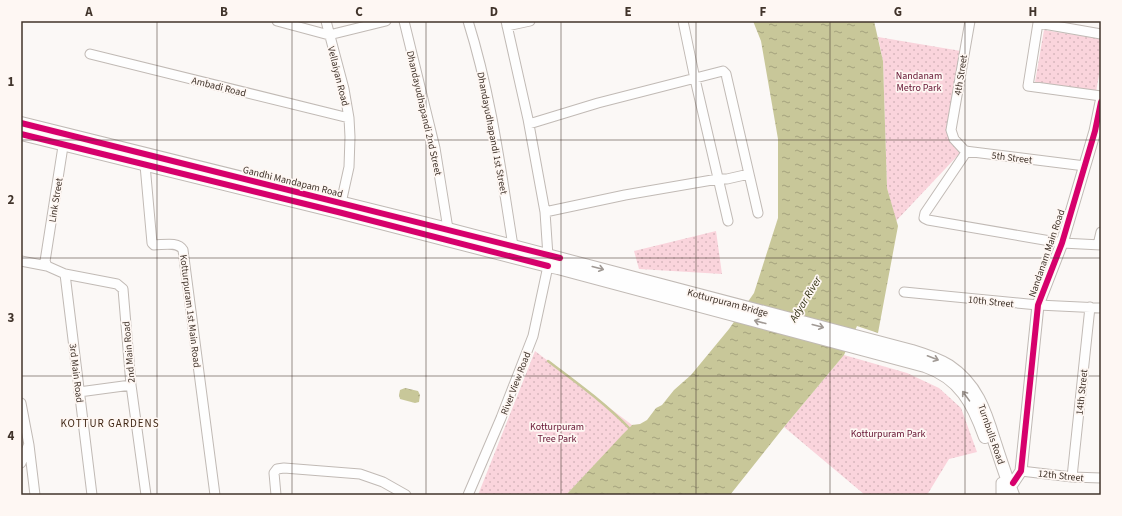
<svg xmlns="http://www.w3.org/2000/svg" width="1122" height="516" font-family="'Source Sans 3',sans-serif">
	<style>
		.park { fill: url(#park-dots) }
		.water { fill: url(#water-ripples) }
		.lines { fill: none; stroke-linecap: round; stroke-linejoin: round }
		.stream { stroke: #c8c799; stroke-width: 2.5 }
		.minor-casing { stroke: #c1bab5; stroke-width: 11 }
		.tertiary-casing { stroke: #c1bab5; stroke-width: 13 }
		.secondary-casing { stroke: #c1bab5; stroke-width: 14 }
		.minor { stroke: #fefefe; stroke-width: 9 }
		.tertiary { stroke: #fefefe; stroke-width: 11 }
		.secondary { stroke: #fefefe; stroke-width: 12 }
		.cycleway-casing { stroke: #fef7f3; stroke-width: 8 }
		.cycleway { stroke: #d6006c; stroke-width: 6 }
		.oneway { stroke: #a09994 }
		.grid { fill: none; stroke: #41342b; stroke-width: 1; stroke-opacity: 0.55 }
		.labels { text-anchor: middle; stroke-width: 3.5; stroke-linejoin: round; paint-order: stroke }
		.park-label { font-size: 10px; fill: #641231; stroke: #fef7f3 }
		.street-label { font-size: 10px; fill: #41342b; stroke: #fef7f3 }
		.water-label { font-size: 11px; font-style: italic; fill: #313113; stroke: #fef7f3 }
		.neighbourhood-label { font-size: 11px; letter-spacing: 1px; fill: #412816; stroke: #fef7f3 }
		.neatline { fill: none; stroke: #41342b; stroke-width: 1.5 }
		.grid-label { font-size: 13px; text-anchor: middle; font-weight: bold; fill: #41342b }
	</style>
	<defs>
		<pattern id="park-dots" width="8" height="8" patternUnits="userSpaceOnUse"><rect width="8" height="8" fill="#fad4dc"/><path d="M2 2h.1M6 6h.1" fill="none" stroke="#d8b7bd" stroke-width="1.8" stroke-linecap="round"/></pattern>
		<pattern id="water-ripples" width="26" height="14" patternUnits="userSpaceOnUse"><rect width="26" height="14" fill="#c8c799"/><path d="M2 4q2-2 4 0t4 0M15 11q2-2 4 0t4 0" fill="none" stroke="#a4a27d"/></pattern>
	</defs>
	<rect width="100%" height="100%" fill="#fbf8f6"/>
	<path class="park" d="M 1044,30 L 1101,39 L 1101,63 L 1096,92 L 1035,82 Z
		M 878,37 L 961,51 L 948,131 L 962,151 L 896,221 L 887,188 L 883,61 Z
		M 716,231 L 722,274 L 639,269 L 634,251 Z
		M 535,351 L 632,425 L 566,495 L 478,495 Z
		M 844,355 L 907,373 L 939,388 L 961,408 L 977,452 L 949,459 L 927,495 L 865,495 L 784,427 Z"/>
	<path class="water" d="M 753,21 L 874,21 L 883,61 L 887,188 L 898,226 L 878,333 L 857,326 L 844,355 L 784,427 L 730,495 L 566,495 L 623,434 L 632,425 L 640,424 L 647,420 L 656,408 L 662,405 L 674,390 L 691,375 L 729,329 L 754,293 L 778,218 L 778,139 L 761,41 Z
		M 405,388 L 418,391 L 420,395 L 419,402 L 415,403 L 400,399 L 399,395 L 400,390 Z"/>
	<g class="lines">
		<path class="stream" d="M 548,361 C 576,382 605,403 630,429"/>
		<g class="minor-casing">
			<path id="minor" d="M 277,21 L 329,35 L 386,21
				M 326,21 L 344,89 L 349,118 L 350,137 L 349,167 L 341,203
				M 404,21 L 435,148 L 448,229
				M 468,21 C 491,94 501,171 513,246
				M 506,21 L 528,119 L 545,212 L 548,256
				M 683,21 L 695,79 L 728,221
				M 970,21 L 951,130 L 954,139 L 965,151 L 1085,166
				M 507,26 L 530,21
				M 1101,34 L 1038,23 L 1028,86 L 1101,96
				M 90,54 L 349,118
				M 529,124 L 598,103 L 723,71 L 726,74 L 758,213
				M 967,151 L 925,213 L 924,218 L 928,220 L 1062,243 L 1101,245
				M 146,160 L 145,165 L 152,243 L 154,245 C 163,245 178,241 183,250 L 215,495
				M 545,212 L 625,195 L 718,179 L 727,179 L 749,174
				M 1098,245 L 1101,232
				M 21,261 L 47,266 L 65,274 L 117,284 L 123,289 L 131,385 L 146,495
				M 47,266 L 45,261 L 46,255 L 64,140
				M 65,274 L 92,495
				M 904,292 L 1038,305 L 1101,308
				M 79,392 L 131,385
				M 21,403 L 29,445 L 35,495
				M 21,463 L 28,446
				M 1021,471 L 1072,477 L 1101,478
				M 1072,477 L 1090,307
				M 276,495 L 274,473 L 277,469 L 284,468 L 360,474 L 383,482 L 406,495
				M 468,495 L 501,418 L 533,336 L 548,266"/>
		</g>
		<g class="tertiary-casing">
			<path id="tertiary" d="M 1002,483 L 1002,495
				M 1013,483 L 1021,471 L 1038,305 L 1062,243 L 1095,131 L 1101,102"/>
		</g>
		<g class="secondary-casing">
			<path id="secondary" d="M 21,123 L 448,229 L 912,351 C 925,355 938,359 949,366 C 976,384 985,410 994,440 C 1000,458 1006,477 1013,495
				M 21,134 L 338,212 L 548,266 L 558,268 L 925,366 C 960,378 973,403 985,437"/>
		</g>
		<use href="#minor" class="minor"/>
		<use href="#tertiary" class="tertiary"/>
		<use href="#secondary" class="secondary"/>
		<g class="cycleway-casing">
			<path id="cycleway" d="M 21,123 L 560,258
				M 21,134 L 338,212 L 548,266
				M 1013,483 L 1021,471 L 1038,305 L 1062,243 L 1095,131 L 1101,102"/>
		</g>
		<use href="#cycleway" class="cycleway"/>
	</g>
	<defs><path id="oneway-shaft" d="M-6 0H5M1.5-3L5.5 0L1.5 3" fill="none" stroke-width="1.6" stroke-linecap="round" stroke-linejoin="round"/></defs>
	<g class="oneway">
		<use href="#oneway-shaft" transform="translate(598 268) rotate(15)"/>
		<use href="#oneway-shaft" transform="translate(760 322) rotate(-165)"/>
		<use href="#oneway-shaft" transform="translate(818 326) rotate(15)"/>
		<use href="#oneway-shaft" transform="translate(933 358) rotate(21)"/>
		<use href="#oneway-shaft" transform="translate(966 396) rotate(-126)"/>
	</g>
	<path class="grid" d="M 157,21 L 157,495M 292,21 L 292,495M 426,21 L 426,495M 561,21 L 561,495M 696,21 L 696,495M 830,21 L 830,495M 965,21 L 965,495M 21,140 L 1101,140M 21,258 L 1101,258M 21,376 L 1101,376"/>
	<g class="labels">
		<g class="park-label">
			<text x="919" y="79">Nandanam<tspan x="919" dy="12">Metro Park</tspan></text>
			<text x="557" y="430">Kotturpuram<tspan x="557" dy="12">Tree Park</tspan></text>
			<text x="888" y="437">Kotturpuram Park</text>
		</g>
		<g class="street-label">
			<text transform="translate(960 75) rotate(-81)" y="4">4th Street</text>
			<text transform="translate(339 76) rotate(76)" y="4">Vellaiyan Road</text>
			<text transform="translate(219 86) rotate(14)" y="4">Ambadi Road</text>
			<text transform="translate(425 113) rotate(77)" y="4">Dhandayudhapandi 2nd Street</text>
			<text transform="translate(493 133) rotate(79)" y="4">Dhandayudhapandi 1st Street</text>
			<text transform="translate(1012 157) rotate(7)" y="4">5th Street</text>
			<text transform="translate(293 181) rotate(14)" y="4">Gandhi Mandapam Road</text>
			<text transform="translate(55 200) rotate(-81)" y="4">Link Street</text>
			<text transform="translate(1046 253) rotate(-71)" y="4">Nandanam Main Road</text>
			<text transform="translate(991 301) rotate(6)" y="4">10th Street</text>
			<text transform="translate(728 302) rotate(15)" y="4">Kotturpuram Bridge</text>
			<text transform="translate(191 311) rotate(83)" y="4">Kotturpuram 1st Main Road</text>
			<text transform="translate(128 352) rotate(-95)" y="4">2nd Main Road</text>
			<text transform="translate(77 373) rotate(83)" y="4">3rd Main Road</text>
			<text transform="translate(515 383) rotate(-69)" y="4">River View Road</text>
			<text transform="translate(1081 392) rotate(-84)" y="4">14th Street</text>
			<text transform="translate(992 434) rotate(71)" y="4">Turnbulls Road</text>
			<text transform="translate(1061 475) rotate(6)" y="4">12th Street</text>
		</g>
		<g class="water-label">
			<text transform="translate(805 299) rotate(-59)" y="4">Adyar River</text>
		</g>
		<g class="neighbourhood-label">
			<text x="110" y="427">KOTTUR GARDENS</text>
		</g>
	</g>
	<rect width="1122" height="516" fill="none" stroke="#fef7f3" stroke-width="44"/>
	<rect x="22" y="22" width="1078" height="472" class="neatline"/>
	<g class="grid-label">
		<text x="89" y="16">A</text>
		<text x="224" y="16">B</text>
		<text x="359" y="16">C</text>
		<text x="494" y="16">D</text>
		<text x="628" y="16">E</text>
		<text x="763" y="16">F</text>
		<text x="898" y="16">G</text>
		<text x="1033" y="16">H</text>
		<text x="11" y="86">1</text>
		<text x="11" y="204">2</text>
		<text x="11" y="322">3</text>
		<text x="11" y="440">4</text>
	</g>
</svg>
